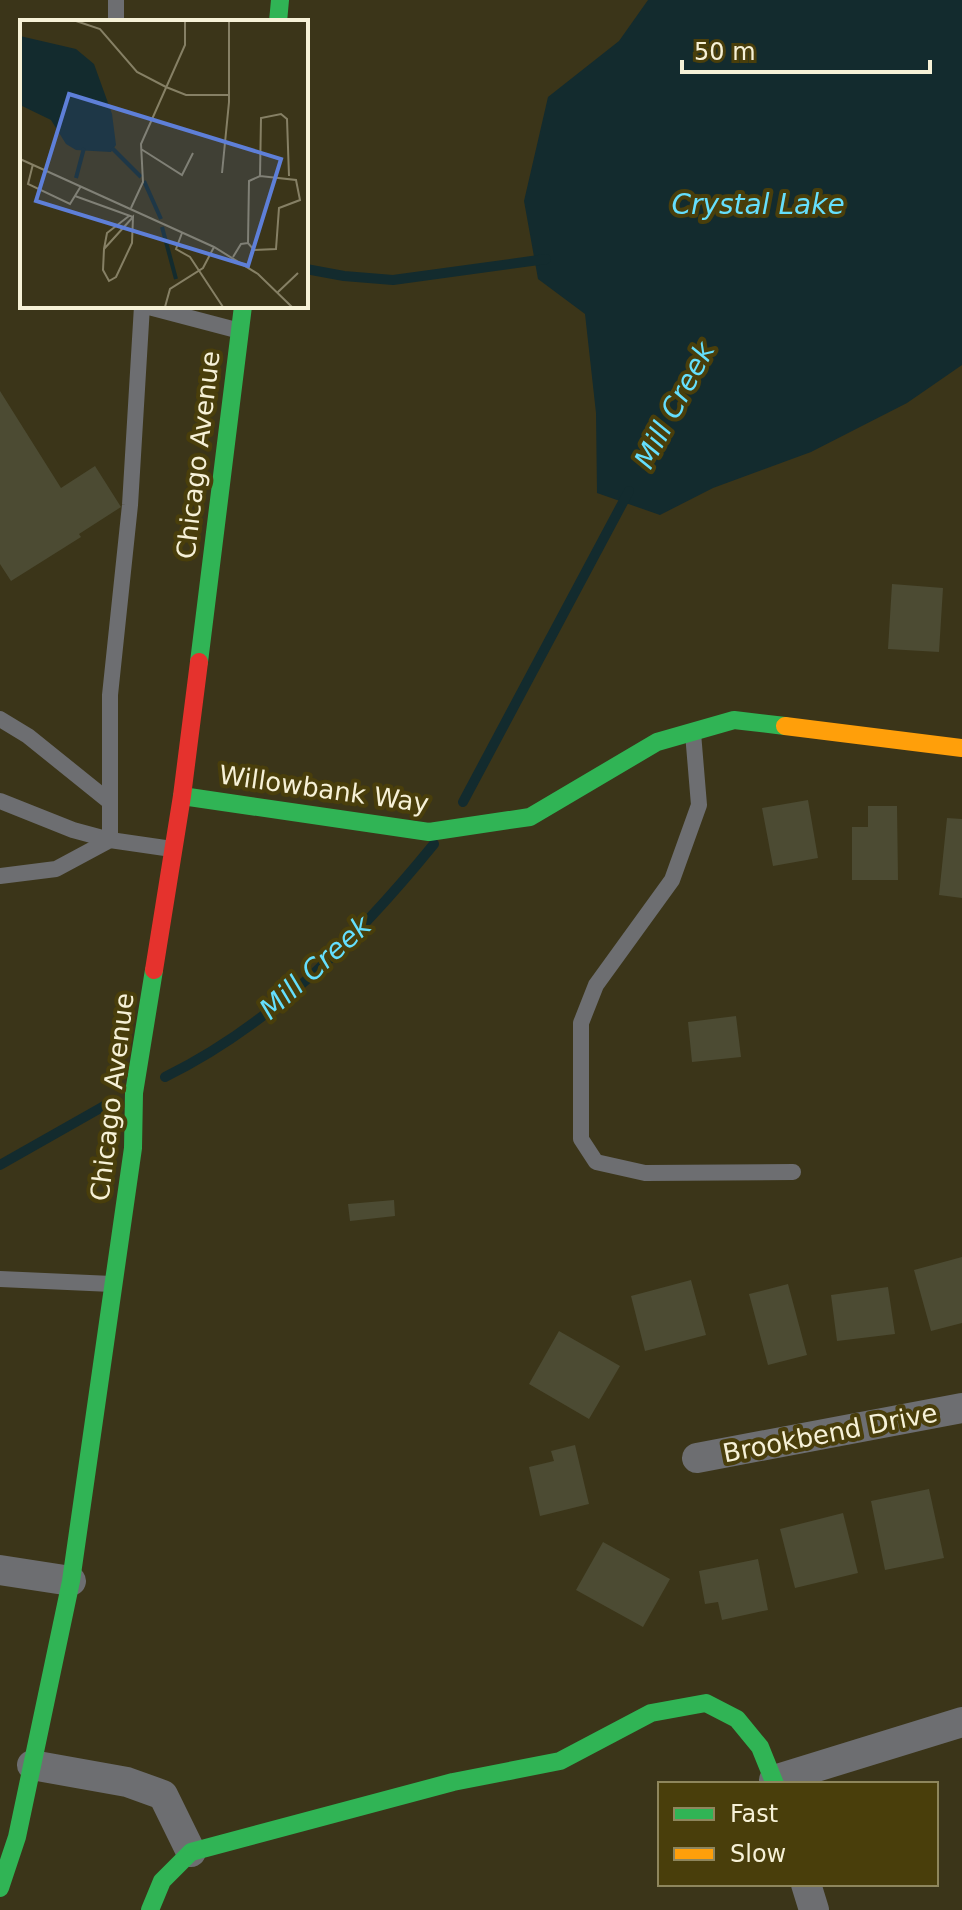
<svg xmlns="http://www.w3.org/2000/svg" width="962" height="1910" font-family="'DejaVu Sans',sans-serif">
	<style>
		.water { fill: #132b2e }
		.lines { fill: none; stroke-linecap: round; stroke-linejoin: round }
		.stream { stroke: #132b2e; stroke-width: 10 }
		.building { fill: #4c4b33 }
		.lane { stroke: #6d6e71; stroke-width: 16 }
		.street { stroke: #6d6e71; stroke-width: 30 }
		.fast { stroke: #30b455; stroke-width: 18 }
		.slow { stroke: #ff9f0a; stroke-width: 18 }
		.jam { stroke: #e5322d; stroke-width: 18 }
		.labels { text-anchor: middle; stroke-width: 8; stroke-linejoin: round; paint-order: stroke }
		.street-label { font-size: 26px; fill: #f6f1d7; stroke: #493e0b }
		.water-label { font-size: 28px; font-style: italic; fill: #65dffd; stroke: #493e0b }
		.inset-river { fill: none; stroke: #132b2e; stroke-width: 4 }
		.inset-road { fill: none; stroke: #868065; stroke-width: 2 }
		.view { fill: #5e7fd8; fill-opacity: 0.15; stroke: #5e7fd8; stroke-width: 4 }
		.inset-edge { fill: none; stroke: #f6f1d7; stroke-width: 4 }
	</style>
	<rect width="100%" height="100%" fill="#3b3519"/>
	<path class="water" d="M 648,0 L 962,0 L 962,365 L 907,403 L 811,452 L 713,488 L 660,515 L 597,493 L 596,413 L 585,314 L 538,279 L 524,201 L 548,97 L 619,41 Z"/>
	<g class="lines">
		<path class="stream" d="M 306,269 L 344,276 L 393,280 L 546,259
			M 463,802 L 629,491
			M 165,1077 C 273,1024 359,936 434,844
			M 0,1165 L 104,1106"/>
	</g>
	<path class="building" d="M 0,391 L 61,488 L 95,466 L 121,507 L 79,534 L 81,537 L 11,581 L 0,564 Z
		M 892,584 L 943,588 L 939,652 L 888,649 Z
		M 808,800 L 818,858 L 773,866 L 762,808 Z
		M 868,806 L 897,806 L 898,880 L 852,880 L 852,827 L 868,827 Z
		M 947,818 L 962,819 L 962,898 L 939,895 Z
		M 736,1016 L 741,1057 L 692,1062 L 688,1022 Z
		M 394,1200 L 395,1216 L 350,1221 L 348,1204 Z
		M 962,1257 L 962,1323 L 931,1331 L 914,1270 Z
		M 691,1280 L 706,1335 L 645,1351 L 631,1296 Z
		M 788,1284 L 807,1355 L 768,1365 L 749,1294 Z
		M 888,1287 L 895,1334 L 837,1341 L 831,1295 Z
		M 559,1331 L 620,1366 L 589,1419 L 529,1384 Z
		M 575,1445 L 589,1504 L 540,1516 L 529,1467 L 554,1461 L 551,1451 Z
		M 929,1489 L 944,1558 L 885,1570 L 871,1501 Z
		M 843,1513 L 858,1573 L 795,1588 L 780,1529 Z
		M 603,1542 L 670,1579 L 643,1627 L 576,1590 Z
		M 758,1559 L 768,1610 L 722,1620 L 718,1602 L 705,1604 L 699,1571 Z"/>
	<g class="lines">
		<path class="lane" d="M 116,22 L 116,0
			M 142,306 L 130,505 L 110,695 L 110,840 L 172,849
			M 145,306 L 240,331
			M 0,719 L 28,736 L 110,802
			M 693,733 L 699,805 L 672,880 L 596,985 L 581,1023 L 581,1139 L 596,1162 L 645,1173 L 793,1172
			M 0,801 L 73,830 L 110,840
			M 0,876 L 56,869 L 110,840
			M 0,1279 L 112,1284"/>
		<path class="street" d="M 697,1458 L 962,1408
			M 0,1570 L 71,1581
			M 32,1765 L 127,1782 L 163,1795 L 191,1852
			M 774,1780 L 962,1722
			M 806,1884 L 814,1910"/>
		<path class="fast" d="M 278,22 L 280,0
			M 199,662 L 243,306
			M 182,796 L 429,832 L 530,817 L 657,742 L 734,720 L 785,726
			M 0,1888 L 17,1837 L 71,1581 L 133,1148 L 134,1093 L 154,970
			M 150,1910 L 162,1881 L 191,1852 L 453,1782 L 560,1761 L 651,1713 L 706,1703 L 737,1719 L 760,1747 L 775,1784"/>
		<path class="slow" d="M 785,726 L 962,748"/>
		<path class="jam" d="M 154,970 L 182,796 L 199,662"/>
	</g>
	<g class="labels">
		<g class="street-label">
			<text transform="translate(198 455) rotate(-83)" y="9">Chicago Avenue</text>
			<text transform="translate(324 789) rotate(8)" y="9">Willowbank Way</text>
			<text transform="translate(112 1097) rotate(-83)" y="9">Chicago Avenue</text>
			<text transform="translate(830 1433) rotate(-11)" y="9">Brookbend Drive</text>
		</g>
		<g class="water-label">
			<text x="758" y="214">Crystal Lake</text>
			<text transform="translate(674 405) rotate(-62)" y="10">Mill Creek</text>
			<text transform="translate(315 967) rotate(-42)" y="10">Mill Creek</text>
		</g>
	</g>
	<g transform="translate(20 20)">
		<rect width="288" height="288" fill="#3b3519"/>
		<path d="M 0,16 L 56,29 L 74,44 L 92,94 L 96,125 L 91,132 L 56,130 L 46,124 L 31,100 L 0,85 Z" fill="#132b2e"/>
		<path class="inset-river" d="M 92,128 L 121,157M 56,158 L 64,128M 124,161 L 141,199M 142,207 L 156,259"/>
		<path class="inset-road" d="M 56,1 L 80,9 L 117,52 L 146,67 L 166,75 L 209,75M 121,129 L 162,155 L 173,133M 0,139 L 194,227 L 238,254 L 272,287M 13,144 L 8,164 L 50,184 L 61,166M 202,153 L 209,82 L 209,1M 240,156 L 241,98 L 261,94 L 267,99 L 269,156M 55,176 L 113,197M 111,188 L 123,162 L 121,124 L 165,25 L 165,1M 113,197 L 112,223 L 96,257 L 89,261 L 83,250 L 84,229 ZM 162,213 L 156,229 L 170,237 L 203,287M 84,229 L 87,213 L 109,196M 213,237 L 221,224 L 228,223 L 234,230 L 256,229 L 259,188 L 280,180 L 276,160 L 240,156 L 229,161 L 228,223M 258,272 L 278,253M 145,287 L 150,269 L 183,248 L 194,227"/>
		<path class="view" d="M 49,74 L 261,139 L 228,246 L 16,181 Z"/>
		<rect width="288" height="288" class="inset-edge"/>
	</g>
	<rect x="658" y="1782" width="280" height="104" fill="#493e0b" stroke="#8e865d" stroke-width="2"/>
	<rect x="674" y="1808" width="40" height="12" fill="#30b455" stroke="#8e865d" stroke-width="2"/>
	<text x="730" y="1822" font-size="24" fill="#f6f1d7">Fast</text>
	<rect x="674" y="1848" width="40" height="12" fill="#ff9f0a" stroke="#8e865d" stroke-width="2"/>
	<text x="730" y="1862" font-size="24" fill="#f6f1d7">Slow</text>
	<path d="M682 60v12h248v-12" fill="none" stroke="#f6f1d7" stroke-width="4"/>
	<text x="694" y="60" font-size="24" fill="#f6f1d7" stroke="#493e0b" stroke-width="6" paint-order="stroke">50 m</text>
</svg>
